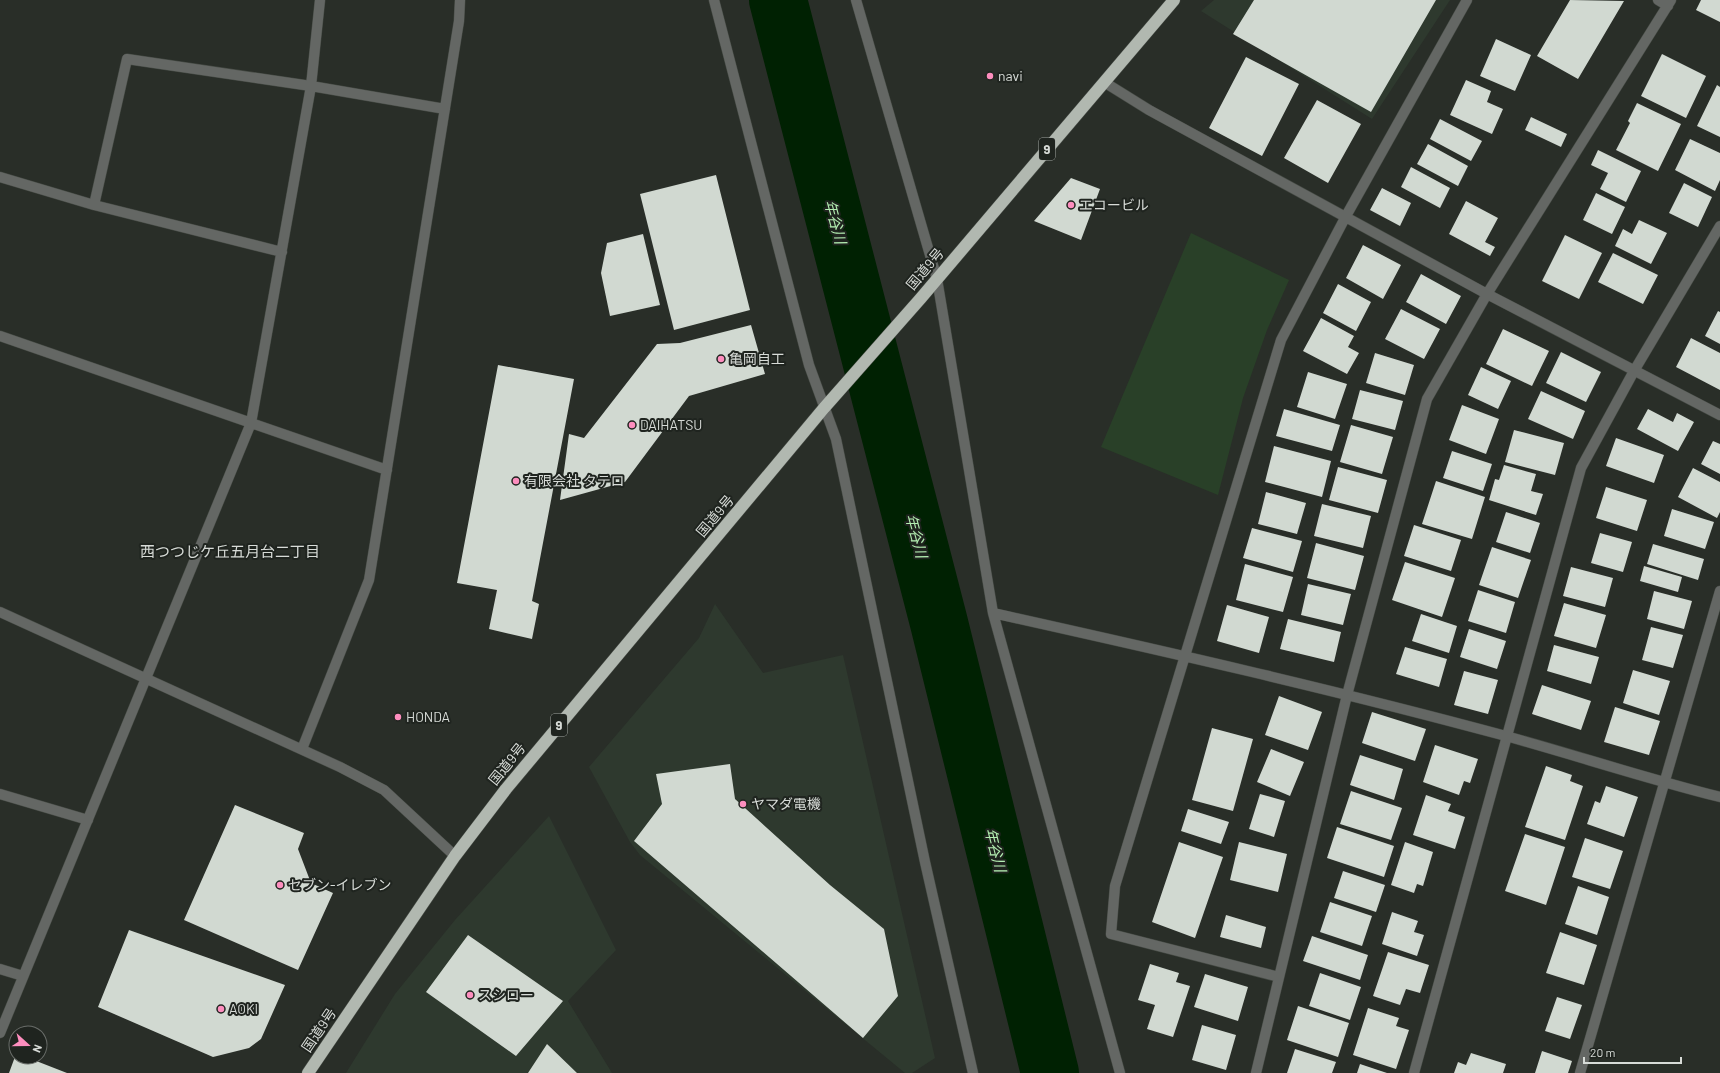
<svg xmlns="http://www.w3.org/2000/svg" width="1720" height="1073" font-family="Barlow,'Noto Sans JP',sans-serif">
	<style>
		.built { fill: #2e392e }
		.green { fill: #294028 }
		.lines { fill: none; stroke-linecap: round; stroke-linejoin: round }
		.river { stroke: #002102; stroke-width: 58 }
		.building { fill: #d1d9d1 }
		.minor-casing { stroke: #454a44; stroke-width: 11 }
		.highway-casing { stroke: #454a44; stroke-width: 13 }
		.minor { stroke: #646764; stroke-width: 10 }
		.highway { stroke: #b1b8b0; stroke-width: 12 }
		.poi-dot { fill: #fd8ebe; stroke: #1f241f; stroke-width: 1.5 }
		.labels { text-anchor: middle; stroke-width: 4; stroke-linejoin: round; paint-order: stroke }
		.shield { fill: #1f241f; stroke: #a0a4a0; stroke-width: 1 }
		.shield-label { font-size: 13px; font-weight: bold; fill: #d7dbd7 }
		.poi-label { font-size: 14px; fill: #d7dbd7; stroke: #1f241f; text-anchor: start }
		.street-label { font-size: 14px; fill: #d7dbd7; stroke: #1f241f }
		.water-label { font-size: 15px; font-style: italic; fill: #b3edb1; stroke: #1f241f }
		.neighbourhood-label { font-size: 15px; fill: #d7dbd7; stroke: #1f241f }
	</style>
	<rect width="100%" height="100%" fill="#292e28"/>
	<path class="built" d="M 1214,0 L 1450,0 L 1372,119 L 1201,11 Z
		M 715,604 L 763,673 L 843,655 L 935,1058 L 912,1073 L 905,1073 L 640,855 L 630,842 L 589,767 L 699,638 Z
		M 549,816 L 616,950 L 568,1001 L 612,1073 L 346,1073 L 395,994 L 455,920 Z"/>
	<path class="green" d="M 1191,233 L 1289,280 L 1267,330 L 1243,398 L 1218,495 L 1101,447 Z"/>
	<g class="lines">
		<path class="river" d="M 778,0 L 939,623 L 1050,1073"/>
	</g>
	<path class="building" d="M 1254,0 L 1436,0 L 1371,112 L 1233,34 Z
		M 1570,0 L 1624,1 L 1578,79 L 1537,56 Z
		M 1701,0 L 1720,0 L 1720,22 L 1696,10 Z
		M 1496,39 L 1531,55 L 1515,91 L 1480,76 Z
		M 1662,54 L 1706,76 L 1686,118 L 1641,96 Z
		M 1246,57 L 1299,84 L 1262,156 L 1209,128 Z
		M 1466,80 L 1491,91 L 1487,102 L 1503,109 L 1492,134 L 1450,115 Z
		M 1717,85 L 1720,87 L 1720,137 L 1697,126 Z
		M 1317,100 L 1361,124 L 1328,183 L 1284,158 Z
		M 1637,103 L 1681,124 L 1658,171 L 1616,150 L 1630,123 L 1628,121 Z
		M 1531,117 L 1567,134 L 1561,147 L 1525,130 Z
		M 1440,119 L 1482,141 L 1471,161 L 1430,139 Z
		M 1690,139 L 1720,153 L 1720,180 L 1715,191 L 1675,170 Z
		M 1428,144 L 1468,166 L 1458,186 L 1417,164 Z
		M 1598,150 L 1641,171 L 1626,202 L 1600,189 L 1608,173 L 1591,165 Z
		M 1411,167 L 1450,188 L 1440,208 L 1401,187 Z
		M 716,175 L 750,310 L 674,330 L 640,194 Z
		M 1071,178 L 1100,189 L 1081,240 L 1034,221 Z
		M 1684,183 L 1712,197 L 1698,227 L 1669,213 Z
		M 1382,188 L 1411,203 L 1400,226 L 1370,210 Z
		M 1596,193 L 1625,207 L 1612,234 L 1583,220 Z
		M 1466,201 L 1498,218 L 1485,242 L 1495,247 L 1490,256 L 1449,234 Z
		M 1639,220 L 1667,233 L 1651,264 L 1615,246 L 1623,229 L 1632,234 Z
		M 643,234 L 660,305 L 610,316 L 601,273 L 607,243 Z
		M 1565,235 L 1602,253 L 1579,299 L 1542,281 Z
		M 1363,245 L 1401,265 L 1383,299 L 1346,278 Z
		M 1613,253 L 1658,275 L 1643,304 L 1598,282 Z
		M 1421,274 L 1461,296 L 1446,324 L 1406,302 Z
		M 1338,284 L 1371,302 L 1356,331 L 1323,313 Z
		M 1401,309 L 1440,329 L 1424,359 L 1385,339 Z
		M 1718,311 L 1720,312 L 1720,344 L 1705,336 Z
		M 1321,318 L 1354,336 L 1348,347 L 1359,353 L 1347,374 L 1303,351 Z
		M 751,325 L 765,374 L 689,396 L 625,482 L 560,500 L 569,434 L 584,438 L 657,344 L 680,343 Z
		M 1503,329 L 1549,351 L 1532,386 L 1486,364 Z
		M 1691,338 L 1720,353 L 1720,390 L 1676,367 Z
		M 1561,352 L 1601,372 L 1586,402 L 1546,383 Z
		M 1375,353 L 1414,365 L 1405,395 L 1366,383 Z
		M 498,365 L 574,379 L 532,601 L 539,604 L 532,639 L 489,629 L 497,590 L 457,583 Z
		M 1481,367 L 1511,381 L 1498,409 L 1468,395 Z
		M 1308,372 L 1347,384 L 1335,419 L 1297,407 Z
		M 1360,390 L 1403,401 L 1395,430 L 1352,419 Z
		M 1541,391 L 1585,411 L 1573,439 L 1528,419 Z
		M 1462,405 L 1499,419 L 1486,454 L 1449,440 Z
		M 1284,409 L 1340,425 L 1332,451 L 1276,436 Z
		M 1648,409 L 1673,422 L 1677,413 L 1694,422 L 1678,451 L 1637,429 Z
		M 1351,425 L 1393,437 L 1382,474 L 1340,462 Z
		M 1514,430 L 1564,443 L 1555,475 L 1505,462 Z
		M 1616,438 L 1664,455 L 1654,483 L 1606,466 Z
		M 1713,441 L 1720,444 L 1720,474 L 1701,464 Z
		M 1274,446 L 1331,461 L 1322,497 L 1265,482 Z
		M 1452,451 L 1492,464 L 1483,491 L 1443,478 Z
		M 1504,465 L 1536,474 L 1531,491 L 1543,494 L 1536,515 L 1489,500 L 1495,479 L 1499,480 Z
		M 1338,467 L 1387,480 L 1378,513 L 1329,500 Z
		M 1693,468 L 1720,482 L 1720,512 L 1717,518 L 1678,497 Z
		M 1436,481 L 1485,497 L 1472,539 L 1422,524 Z
		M 1606,487 L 1647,500 L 1637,531 L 1596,518 Z
		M 1266,492 L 1306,503 L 1297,534 L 1258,524 Z
		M 1322,504 L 1371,516 L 1363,548 L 1314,536 Z
		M 1672,509 L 1714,522 L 1705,549 L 1664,536 Z
		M 1506,512 L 1540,523 L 1530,553 L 1496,542 Z
		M 1414,525 L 1461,540 L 1451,571 L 1404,556 Z
		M 1252,528 L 1302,541 L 1293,572 L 1243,558 Z
		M 1600,533 L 1632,542 L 1623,572 L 1591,563 Z
		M 1316,543 L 1364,556 L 1355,590 L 1307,578 Z
		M 1653,544 L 1704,559 L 1698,580 L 1647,564 Z
		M 1492,547 L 1531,560 L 1518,598 L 1479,585 Z
		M 1405,562 L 1455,578 L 1442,617 L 1392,600 Z
		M 1245,564 L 1293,577 L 1283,612 L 1236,600 Z
		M 1644,566 L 1682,577 L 1678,592 L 1640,581 Z
		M 1571,567 L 1613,578 L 1605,607 L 1563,596 Z
		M 1308,584 L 1351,594 L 1343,625 L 1301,615 Z
		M 1478,590 L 1515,602 L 1506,633 L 1468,621 Z
		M 1654,591 L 1692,601 L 1684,629 L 1647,619 Z
		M 1564,603 L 1606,615 L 1596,648 L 1554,636 Z
		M 1227,605 L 1269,617 L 1259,653 L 1217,641 Z
		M 1421,614 L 1457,626 L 1449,653 L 1412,641 Z
		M 1288,619 L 1341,632 L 1334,662 L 1280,649 Z
		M 1651,627 L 1683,635 L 1673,668 L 1642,660 Z
		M 1469,629 L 1506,641 L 1497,669 L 1460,657 Z
		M 1554,645 L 1599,657 L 1591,684 L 1547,671 Z
		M 1405,647 L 1447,659 L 1439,687 L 1396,674 Z
		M 1633,670 L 1670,681 L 1659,715 L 1623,703 Z
		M 1464,671 L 1498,680 L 1488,714 L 1454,705 Z
		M 1542,685 L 1591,701 L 1581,730 L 1532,714 Z
		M 1279,696 L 1322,712 L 1308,750 L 1265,735 Z
		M 1615,707 L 1660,721 L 1649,755 L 1604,742 Z
		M 1372,712 L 1426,729 L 1415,761 L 1362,743 Z
		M 1212,728 L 1253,739 L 1233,811 L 1192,800 Z
		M 1435,745 L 1478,759 L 1470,783 L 1464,781 L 1459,795 L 1423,782 Z
		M 1271,749 L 1304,762 L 1290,796 L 1257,782 Z
		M 1360,755 L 1403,769 L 1394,800 L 1350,785 Z
		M 730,764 L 735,799 L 830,885 L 884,929 L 898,996 L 863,1038 L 634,841 L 662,804 L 656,774 Z
		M 1546,766 L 1572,775 L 1570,781 L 1583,786 L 1565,840 L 1525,827 Z
		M 1606,786 L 1638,797 L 1624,837 L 1587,824 L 1595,801 L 1600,803 Z
		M 1351,791 L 1402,808 L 1391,840 L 1340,824 Z
		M 1260,794 L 1285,801 L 1274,837 L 1249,829 Z
		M 1426,795 L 1451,804 L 1448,811 L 1465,817 L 1455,849 L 1413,835 Z
		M 235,805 L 304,833 L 298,849 L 311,883 L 333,893 L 298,970 L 184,920 Z
		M 1188,809 L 1229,822 L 1221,844 L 1181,831 Z
		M 1337,827 L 1394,846 L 1384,877 L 1327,858 Z
		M 1525,834 L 1565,847 L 1546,905 L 1505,891 Z
		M 1585,838 L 1623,851 L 1610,889 L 1572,877 Z
		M 1179,842 L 1223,857 L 1195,938 L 1152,922 Z
		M 1239,842 L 1287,854 L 1278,892 L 1230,880 Z
		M 1405,842 L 1433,852 L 1423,886 L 1417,884 L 1414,893 L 1391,885 Z
		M 1343,871 L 1385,885 L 1376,912 L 1334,898 Z
		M 1578,886 L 1609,897 L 1597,935 L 1565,924 Z
		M 1330,902 L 1372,916 L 1362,946 L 1320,932 Z
		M 1392,912 L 1418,921 L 1414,932 L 1424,935 L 1417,956 L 1382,944 Z
		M 1226,915 L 1266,927 L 1261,948 L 1220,937 Z
		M 129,930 L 285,985 L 261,1039 L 249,1048 L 213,1057 L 98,1007 Z
		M 1560,932 L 1597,945 L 1584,985 L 1546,973 Z
		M 468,935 L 563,1001 L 516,1056 L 426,992 Z
		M 1312,936 L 1368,955 L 1360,980 L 1303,961 Z
		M 1388,952 L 1429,965 L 1420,993 L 1406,989 L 1400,1005 L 1373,996 Z
		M 1150,964 L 1179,973 L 1176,982 L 1190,986 L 1173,1037 L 1147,1029 L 1155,1005 L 1138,1000 Z
		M 1320,973 L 1361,987 L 1350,1020 L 1309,1006 Z
		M 1205,974 L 1248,987 L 1238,1021 L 1194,1007 Z
		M 1557,997 L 1582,1005 L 1570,1039 L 1545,1031 Z
		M 1298,1006 L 1349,1023 L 1338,1057 L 1287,1040 Z
		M 1368,1008 L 1399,1018 L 1396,1026 L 1409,1030 L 1396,1069 L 1353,1055 Z
		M 1202,1025 L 1236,1035 L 1226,1070 L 1192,1060 Z
		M 547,1044 L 577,1073 L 528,1073 Z
		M 1295,1049 L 1336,1062 L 1332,1073 L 1287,1073 Z
		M 1542,1051 L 1572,1061 L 1568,1073 L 1535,1073 Z
		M 1471,1053 L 1506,1064 L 1503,1073 L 1454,1073 L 1458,1062 L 1466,1065 Z
		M 16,1054 L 16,1057 L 26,1057 L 67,1073 L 9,1073 Z
		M 1360,1064 L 1387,1073 L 1357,1073 Z"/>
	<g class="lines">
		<g class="minor-casing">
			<path id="minor" d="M 714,0 L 809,365 L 836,439 L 925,862 L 973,1073
				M 856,0 L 937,279 L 993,613 L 1120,1073
				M 1658,0 L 1668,6
				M 1104,82 L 1149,110 L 1487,294 L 1720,415
				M 0,177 L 94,205 L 127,59 L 311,86 L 445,109
				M 94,205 L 282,252
				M 0,336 L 387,470
				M 0,612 L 340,767 L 384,790 L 455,856
				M 993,613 C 1164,651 1336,690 1506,736 C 1578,756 1648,779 1720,797
				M 302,749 L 369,580 L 459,21 L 460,0
				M 0,794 L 88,820
				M 0,969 L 23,976
				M 1279,977 L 1111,934 L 1115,886 L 1281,340 L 1346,216 L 1467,0
				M 0,1033 L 251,423 L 311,86 L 320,0
				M 1256,1073 L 1347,695 L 1427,399 L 1487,294 L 1671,0
				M 1414,1073 L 1581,468 L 1634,371 L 1720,226
				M 1580,1073 L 1720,591"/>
		</g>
		<g class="highway-casing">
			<path id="highway" d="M 308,1073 L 455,856 L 506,789 L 824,408 L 921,298 L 1174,0"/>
		</g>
		<use href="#minor" class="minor"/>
		<use href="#highway" class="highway"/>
	</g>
	<g class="poi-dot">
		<circle cx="990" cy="76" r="4"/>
		<circle cx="1071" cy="205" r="4"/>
		<circle cx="721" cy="359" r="4"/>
		<circle cx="632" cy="425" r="4"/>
		<circle cx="516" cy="481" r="4"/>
		<circle cx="398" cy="717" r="4"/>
		<circle cx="743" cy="804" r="4"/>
		<circle cx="280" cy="885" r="4"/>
		<circle cx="470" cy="995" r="4"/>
		<circle cx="221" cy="1009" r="4"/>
	</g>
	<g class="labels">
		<g class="shield">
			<rect x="1039" y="138" width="16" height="22" rx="3"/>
			<rect x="551" y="714" width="16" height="22" rx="3"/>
		</g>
		<g class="shield-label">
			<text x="1047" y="154">9</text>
			<text x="559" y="730">9</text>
		</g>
		<g class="poi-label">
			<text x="998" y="81">navi</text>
			<text x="1079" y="210">エコービル</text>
			<text x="729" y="364">亀岡自工</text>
			<text x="640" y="430">DAIHATSU</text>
			<text x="524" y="486">有限会社 タテロ</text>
			<text x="406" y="722">HONDA</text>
			<text x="751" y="809">ヤマダ電機</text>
			<text x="288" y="890">セブン-イレブン</text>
			<text x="478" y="1000">スシロー</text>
			<text x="229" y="1014">AOKI</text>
		</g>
		<g class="street-label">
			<text transform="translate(925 269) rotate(-50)" y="5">国道9号</text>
			<text transform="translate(715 516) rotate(-50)" y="5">国道9号</text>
			<text transform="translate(507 764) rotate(-51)" y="5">国道9号</text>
			<text transform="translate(319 1030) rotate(-56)" y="5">国道9号</text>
		</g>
		<g class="water-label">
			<text transform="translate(835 222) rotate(75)" y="5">年谷川</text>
			<text transform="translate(916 536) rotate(75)" y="5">年谷川</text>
			<text transform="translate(995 850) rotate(76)" y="5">年谷川</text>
		</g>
		<g class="neighbourhood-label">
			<text x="230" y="557">西つつじケ丘五月台二丁目</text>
		</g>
	</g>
	<g transform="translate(28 1045) rotate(111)"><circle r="19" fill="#1f241f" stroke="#696d69"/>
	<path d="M0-3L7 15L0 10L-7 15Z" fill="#fd8ebe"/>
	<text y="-6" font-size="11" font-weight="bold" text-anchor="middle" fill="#d7dbd7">N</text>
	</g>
	<path d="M1584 1057v6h97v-6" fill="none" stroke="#d7dbd7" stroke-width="2"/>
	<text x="1590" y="1057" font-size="12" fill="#d7dbd7" stroke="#1f241f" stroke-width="3" paint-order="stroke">20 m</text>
</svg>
